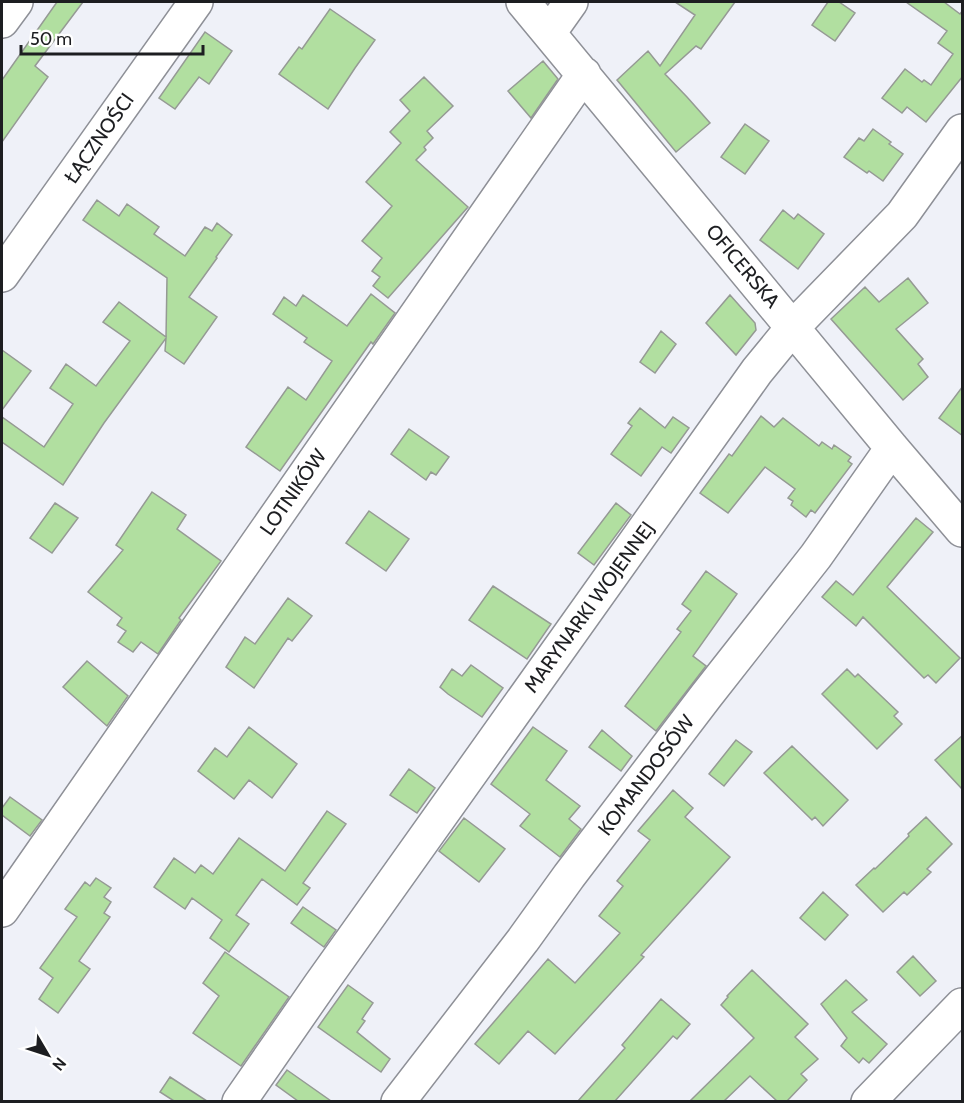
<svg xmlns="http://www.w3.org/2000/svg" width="964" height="1103" font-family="Cabin,sans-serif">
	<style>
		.building { fill: #b1dfa0; stroke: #959a94; stroke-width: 1.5 }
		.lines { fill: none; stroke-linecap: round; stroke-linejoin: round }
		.minor-casing { stroke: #8e9097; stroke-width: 36 }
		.minor { stroke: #fff; stroke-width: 33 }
		.labels { text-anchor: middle; stroke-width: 5; stroke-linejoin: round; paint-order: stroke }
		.street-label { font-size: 20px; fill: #1d1e21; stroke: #fff }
	</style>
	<rect width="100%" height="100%" fill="#eff1f8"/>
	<path class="building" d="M 57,2 L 83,2 L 35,66 L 48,77 L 2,142 L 2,80 Z
		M 675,2 L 735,2 L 701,49 L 696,46 L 665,74 L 687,97 L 710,123 L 676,152 L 617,80 L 648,51 L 660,66 L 695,15 Z
		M 828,2 L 839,2 L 855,13 L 835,41 L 812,25 Z
		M 906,2 L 944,2 L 960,14 L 963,10 L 963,76 L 926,122 L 907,107 L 902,113 L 882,98 L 905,69 L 922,82 L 924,80 L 931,85 L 953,54 L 938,43 L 947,31 Z
		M 330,9 L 375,40 L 355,68 L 328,109 L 279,74 L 299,47 L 302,49 Z
		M 205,32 L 232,51 L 209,84 L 199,77 L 175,109 L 159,98 Z
		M 543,61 L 558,79 L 531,118 L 508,91 Z
		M 424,77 L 453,106 L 427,131 L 433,138 L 424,147 L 426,150 L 416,160 L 468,207 L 388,298 L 373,286 L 380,277 L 372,271 L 382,258 L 362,241 L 392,206 L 366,182 L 401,143 L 390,132 L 410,111 L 400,100 Z
		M 745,124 L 769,141 L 745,174 L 721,157 Z
		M 873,129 L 891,142 L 889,144 L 903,154 L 883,181 L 869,171 L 867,173 L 844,157 L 859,138 L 864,141 Z
		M 97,200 L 119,216 L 127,204 L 159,227 L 154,234 L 185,256 L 205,227 L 212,231 L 217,223 L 232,235 L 216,257 L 217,258 L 189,297 L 217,317 L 184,364 L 165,351 L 166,338 L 104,423 L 63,485 L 2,442 L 2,417 L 44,447 L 73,404 L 50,388 L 66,364 L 96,386 L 130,341 L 103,322 L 119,302 L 166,337 L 167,278 L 83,220 Z
		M 783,210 L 794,219 L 798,214 L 824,234 L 798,269 L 760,240 Z
		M 908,278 L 928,303 L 896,329 L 923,359 L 918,364 L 928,377 L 903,400 L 831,319 L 865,287 L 879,302 Z
		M 371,294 L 395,313 L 373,344 L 371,342 L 280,471 L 246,447 L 288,387 L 306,400 L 332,361 L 304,342 L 307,338 L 273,314 L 284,297 L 296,306 L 303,295 L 347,326 Z
		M 730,295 L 755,323 L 756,330 L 736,355 L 706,323 Z
		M 661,331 L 676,344 L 655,373 L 640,362 Z
		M 2,350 L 31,371 L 2,410 Z
		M 963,386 L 963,436 L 939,418 Z
		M 640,408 L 665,428 L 673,417 L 689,428 L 671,453 L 662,447 L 641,476 L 611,454 L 632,426 L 628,423 Z
		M 761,416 L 774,427 L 783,418 L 819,446 L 822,442 L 832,449 L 834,445 L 851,457 L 848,461 L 852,464 L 815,513 L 811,510 L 806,517 L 791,505 L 793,501 L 788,498 L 795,489 L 765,467 L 728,513 L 700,493 L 729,454 L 732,456 Z
		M 409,429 L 449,457 L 436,475 L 431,472 L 426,480 L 391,454 Z
		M 152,492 L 186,515 L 177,529 L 221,561 L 179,618 L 181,620 L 158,654 L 141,642 L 133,652 L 118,642 L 126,631 L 117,625 L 122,618 L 88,592 L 123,550 L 116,545 Z
		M 55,503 L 78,518 L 52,553 L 30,538 Z
		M 616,503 L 631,515 L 594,565 L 578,553 Z
		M 369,511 L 409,539 L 386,571 L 346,543 Z
		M 916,518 L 933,532 L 887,587 L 960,658 L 936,683 L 928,675 L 924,678 L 863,617 L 856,626 L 822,597 L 836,581 L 853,595 Z
		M 706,571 L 737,594 L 693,656 L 706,666 L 656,731 L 625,706 L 681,632 L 677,629 L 691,611 L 682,604 Z
		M 493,586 L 551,624 L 527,659 L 469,620 Z
		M 288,598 L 312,616 L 292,641 L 288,638 L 254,688 L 226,667 L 245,637 L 255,644 Z
		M 87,661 L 128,696 L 107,726 L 63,687 Z
		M 471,665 L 503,688 L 482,717 L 448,694 L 440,687 L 452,669 L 462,676 Z
		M 847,669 L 855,677 L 858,674 L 898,712 L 894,716 L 902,724 L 877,749 L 822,694 Z
		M 249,727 L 297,764 L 272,798 L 249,780 L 234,799 L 198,771 L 215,748 L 227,757 Z
		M 533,727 L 567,751 L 546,780 L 580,806 L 569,819 L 581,829 L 560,857 L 520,826 L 530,814 L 491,784 Z
		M 602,730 L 632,756 L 621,771 L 589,747 Z
		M 963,735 L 963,790 L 935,760 Z
		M 736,740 L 752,752 L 724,786 L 709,774 Z
		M 792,746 L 848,800 L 823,826 L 815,817 L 812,820 L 764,773 Z
		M 409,769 L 435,788 L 417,813 L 390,795 Z
		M 673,790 L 693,808 L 685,817 L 730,857 L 641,955 L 644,957 L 555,1054 L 528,1031 L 499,1064 L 475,1044 L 548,959 L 575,983 L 620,933 L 599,916 L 623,886 L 617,881 L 650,840 L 638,831 Z
		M 10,797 L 42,820 L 30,836 L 2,815 L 2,808 Z
		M 327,811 L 346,824 L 303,883 L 310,888 L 297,905 L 262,879 L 236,915 L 249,924 L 229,952 L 210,938 L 222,920 L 192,898 L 185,909 L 154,887 L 174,858 L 195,873 L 201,865 L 213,874 L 239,838 L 285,871 Z
		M 926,817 L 952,844 L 927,869 L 931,872 L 907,895 L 904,892 L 883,912 L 856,885 L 874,868 L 875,869 L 909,836 L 908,834 Z
		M 464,818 L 505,849 L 479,882 L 439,851 Z
		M 96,878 L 111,888 L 104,897 L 111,902 L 104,913 L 110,917 L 79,961 L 90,969 L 58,1013 L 39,999 L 53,978 L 40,968 L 77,917 L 65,909 L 85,882 L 90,886 Z
		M 823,892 L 848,915 L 825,940 L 800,918 Z
		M 303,907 L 336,930 L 324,947 L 291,923 Z
		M 225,952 L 289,997 L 241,1066 L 193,1033 L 219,996 L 203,983 Z
		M 913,956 L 936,981 L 920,996 L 897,972 Z
		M 752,970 L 808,1024 L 795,1037 L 818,1059 L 801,1074 L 807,1080 L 787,1101 L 777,1101 L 750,1076 L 724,1101 L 690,1101 L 754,1038 L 721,1005 L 728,997 L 727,996 Z
		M 846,980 L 867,1000 L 852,1012 L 887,1044 L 869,1063 L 863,1058 L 859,1063 L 841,1046 L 847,1038 L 821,1004 Z
		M 348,985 L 373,1003 L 362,1019 L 365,1021 L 357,1032 L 390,1059 L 381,1072 L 318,1027 Z
		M 661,999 L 690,1024 L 677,1039 L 673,1036 L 615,1101 L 578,1101 L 625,1048 L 622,1045 Z
		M 287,1070 L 331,1101 L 298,1101 L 276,1085 Z
		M 170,1077 L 207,1101 L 174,1101 L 160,1092 Z"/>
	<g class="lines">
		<g class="minor-casing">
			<path id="minor" d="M 523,2 L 892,448 L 962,530
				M 2,21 L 16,2
				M 549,33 L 571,2
				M 2,275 L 196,2
				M 2,910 L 584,74
				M 239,1102 L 320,985 L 757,371 L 793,327 L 902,215 L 962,131
				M 398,1102 L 523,940 L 569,876 L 706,696 L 816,556 L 892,448
				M 868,1102 L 962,1005"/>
		</g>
		<use href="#minor" class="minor"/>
	</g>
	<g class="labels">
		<g class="street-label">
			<text transform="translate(99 138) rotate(-55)" y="7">ŁĄCZNOŚCI</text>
			<text transform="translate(743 266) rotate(50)" y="7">OFICERSKA</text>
			<text transform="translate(293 492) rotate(-55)" y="7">LOTNIKÓW</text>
			<text transform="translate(589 607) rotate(-54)" y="7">MARYNARKI WOJENNEJ</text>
			<text transform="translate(646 775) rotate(-53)" y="7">KOMANDOSÓW</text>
		</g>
	</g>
	<rect width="964" height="1103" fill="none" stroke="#1d1e21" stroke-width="6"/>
	<g transform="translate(48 1055) rotate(129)" stroke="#ffffff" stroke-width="4.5" paint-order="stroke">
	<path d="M0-4.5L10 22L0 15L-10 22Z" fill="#1d1e21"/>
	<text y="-9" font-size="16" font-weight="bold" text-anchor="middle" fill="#1d1e21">N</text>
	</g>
	<path d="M21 45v9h182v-9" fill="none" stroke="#1d1e21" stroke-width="3"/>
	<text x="30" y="45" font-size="18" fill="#1d1e21" stroke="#ffffff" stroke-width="4.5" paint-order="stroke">50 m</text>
</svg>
